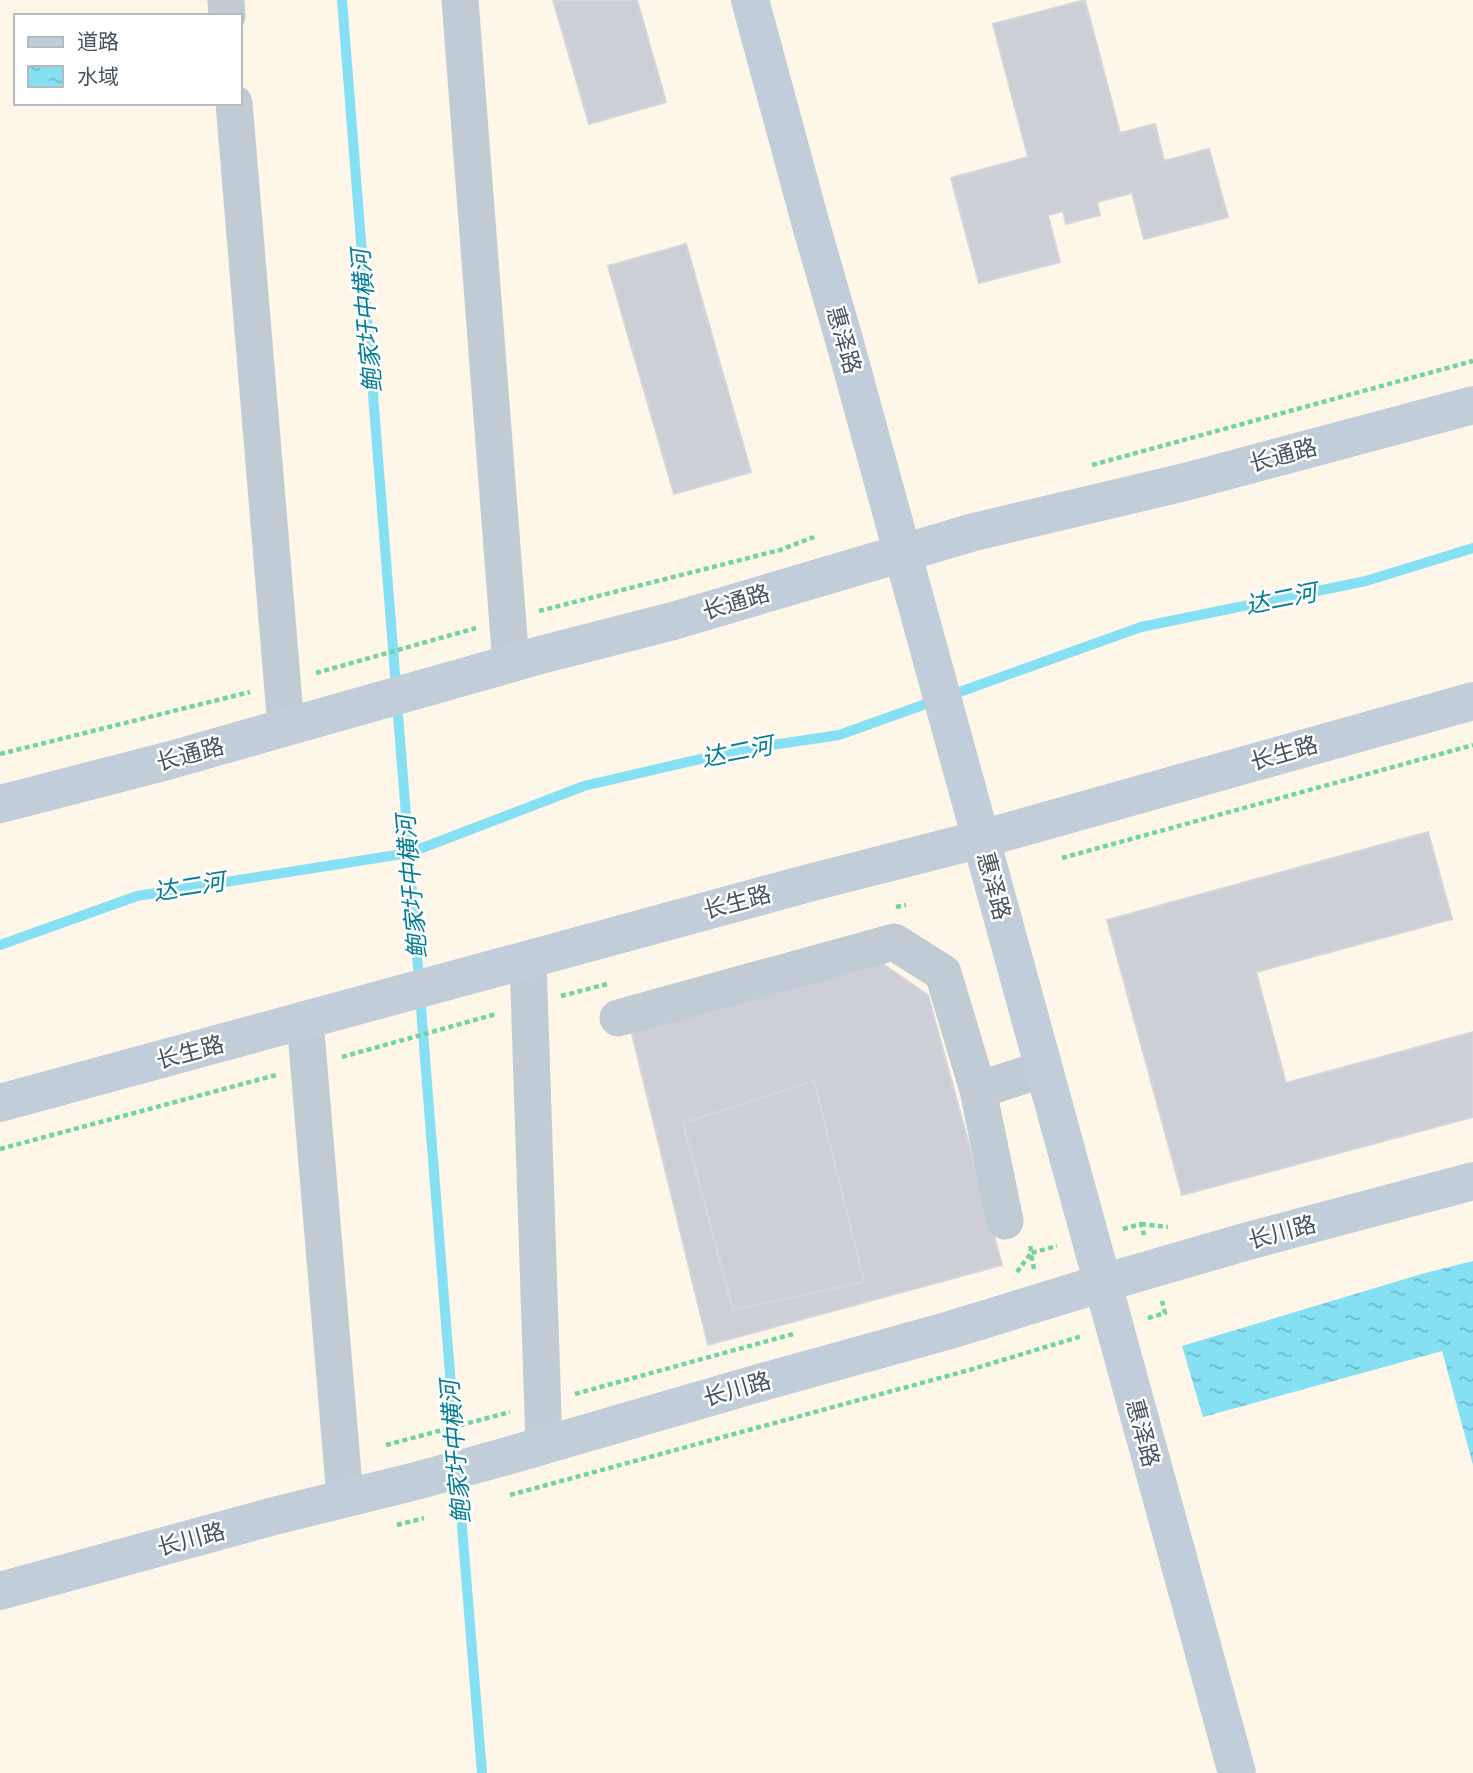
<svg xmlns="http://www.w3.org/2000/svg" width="1473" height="1773" font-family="Barlow,'Noto Sans SC',sans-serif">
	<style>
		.commercial { fill: #fef7e9; fill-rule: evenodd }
		.water { fill: url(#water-ripples) }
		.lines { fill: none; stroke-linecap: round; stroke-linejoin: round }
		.stream { stroke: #85e0f4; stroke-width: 10 }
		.building { fill: #cccfd5; stroke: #d4d6dc; stroke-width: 2 }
		.path { stroke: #70d4a0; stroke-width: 4.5; stroke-dasharray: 5 3.5; stroke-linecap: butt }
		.street { stroke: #c0cbd3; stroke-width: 37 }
		.secondary { stroke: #c1ceda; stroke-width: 38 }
		.labels { text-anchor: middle; stroke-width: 5; stroke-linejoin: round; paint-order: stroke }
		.street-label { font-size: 23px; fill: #46545f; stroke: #fff }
		.water-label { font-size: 24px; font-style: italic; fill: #037d97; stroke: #fff }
	</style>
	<defs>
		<pattern id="water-ripples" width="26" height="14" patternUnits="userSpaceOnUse" patternTransform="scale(1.75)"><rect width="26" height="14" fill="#85e0f4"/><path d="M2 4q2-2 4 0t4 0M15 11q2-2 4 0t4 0" fill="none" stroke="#6fb8c9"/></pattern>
	</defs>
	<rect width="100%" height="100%" fill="#f3f0f0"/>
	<path class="commercial" d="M 0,0 L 1473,0 L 1473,1773 L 0,1773 ZM 16,16 L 240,16 L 240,103 L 16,103 Z"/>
	<path class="water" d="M 1473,1261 L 1473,1465 L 1442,1351 L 1203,1417 L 1182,1346 L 1425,1273 Z"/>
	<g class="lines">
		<path class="stream" d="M 342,0 L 396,687
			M 951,695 L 1141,627 L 1366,581 L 1473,548
			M 397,702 L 419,980
			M 0,945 L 137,896 L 409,853 L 584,786 L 739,750 L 839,735 L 937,700
			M 420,995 L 457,1462
			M 458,1477 L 482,1773"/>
	</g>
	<path class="building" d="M 553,0 L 637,0 L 666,102 L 589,124 Z
		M 1085,0 L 1120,133 L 1155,124 L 1164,161 L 1209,149 L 1228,217 L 1144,239 L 1132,193 L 1097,202 L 1100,215 L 1066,224 L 1063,211 L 1048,215 L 1060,262 L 979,283 L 951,178 L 1028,157 L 993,24 Z
		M 686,244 L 751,472 L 674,494 L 608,266 Z
		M 1428,832 L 1452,919 L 1256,972 L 1286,1083 L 1473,1032 L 1473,1117 L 1182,1195 L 1107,920 Z
		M 880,962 L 928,995 L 1002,1265 L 708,1345 L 631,1030 Z
		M 814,1081 L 864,1282 L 733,1310 L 683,1123 Z"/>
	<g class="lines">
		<path class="path" d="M 1092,465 L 1473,361
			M 539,611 L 780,550 L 814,537
			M 316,673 L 476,628
			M 0,754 L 250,692
			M 1062,858 L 1473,745
			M 896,907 L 906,905
			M 561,996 L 607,984
			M 342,1057 L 496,1014
			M 0,1149 L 276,1075
			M 1141,1224 L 1168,1227
			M 1123,1229 L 1141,1224 L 1144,1235
			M 1034,1269 L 1031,1253 L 1057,1246
			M 1017,1272 L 1031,1253 L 1030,1243
			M 1148,1318 L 1165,1313 L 1162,1301
			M 575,1394 L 793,1334
			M 386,1445 L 510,1412
			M 510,1495 L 973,1369 L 1082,1336
			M 397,1525 L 424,1518"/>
		<path class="street" d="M 226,0 L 227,16
			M 460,0 L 511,664
			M 234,103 L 286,727
			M 528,959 L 544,1445
			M 618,1018 L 894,942 L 943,973 L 978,1090 L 1005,1221
			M 305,1020 L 345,1498
			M 978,1090 L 1044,1069"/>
		<path class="secondary" d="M 750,0 L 811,225 L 843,336 L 1237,1773
			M 0,804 L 167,761 L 544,654 L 673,621 L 974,532 L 1185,482 L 1473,405
			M 0,1103 L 809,883 L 981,839 L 1473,701
			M 0,1591 L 274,1516 L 412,1482 L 500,1458 L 766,1381 L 950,1330 L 1103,1283 L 1248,1241 L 1473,1181"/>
	</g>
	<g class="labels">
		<g class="street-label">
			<text transform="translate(844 340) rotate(74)" y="8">惠泽路</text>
			<text transform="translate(1283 455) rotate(-15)" y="8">长通路</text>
			<text transform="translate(736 602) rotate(-17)" y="8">长通路</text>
			<text transform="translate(1284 753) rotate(-16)" y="8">长生路</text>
			<text transform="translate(190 754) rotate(-15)" y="8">长通路</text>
			<text transform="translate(994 886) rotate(75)" y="8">惠泽路</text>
			<text transform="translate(737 902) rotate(-15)" y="8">长生路</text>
			<text transform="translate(190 1052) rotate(-15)" y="8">长生路</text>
			<text transform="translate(1282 1232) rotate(-15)" y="8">长川路</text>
			<text transform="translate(737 1389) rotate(-16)" y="8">长川路</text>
			<text transform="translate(1143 1433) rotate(75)" y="8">惠泽路</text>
			<text transform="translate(191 1539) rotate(-15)" y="8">长川路</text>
		</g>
		<g class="water-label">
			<text transform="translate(367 321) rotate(-95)" y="8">鲍家圩中横河</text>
			<text transform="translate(1281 599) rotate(-11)" y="8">达二河</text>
			<text transform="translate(737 752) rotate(-11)" y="8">达二河</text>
			<text transform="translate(189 887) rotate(-9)" y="8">达二河</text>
			<text transform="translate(412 887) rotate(-95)" y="8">鲍家圩中横河</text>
			<text transform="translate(456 1452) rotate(-95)" y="8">鲍家圩中横河</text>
		</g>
	</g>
	<rect x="14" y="14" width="228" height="91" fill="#ffffff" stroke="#b5bbbf" stroke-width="2"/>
	<rect x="28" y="37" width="35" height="10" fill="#c1ceda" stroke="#b5bbbf" stroke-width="2"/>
	<text x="77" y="49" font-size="21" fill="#46545f">道路</text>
	<rect x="28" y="66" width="35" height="21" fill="url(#water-ripples)" stroke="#b5bbbf" stroke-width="2"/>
	<text x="77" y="84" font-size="21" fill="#46545f">水域</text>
</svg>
